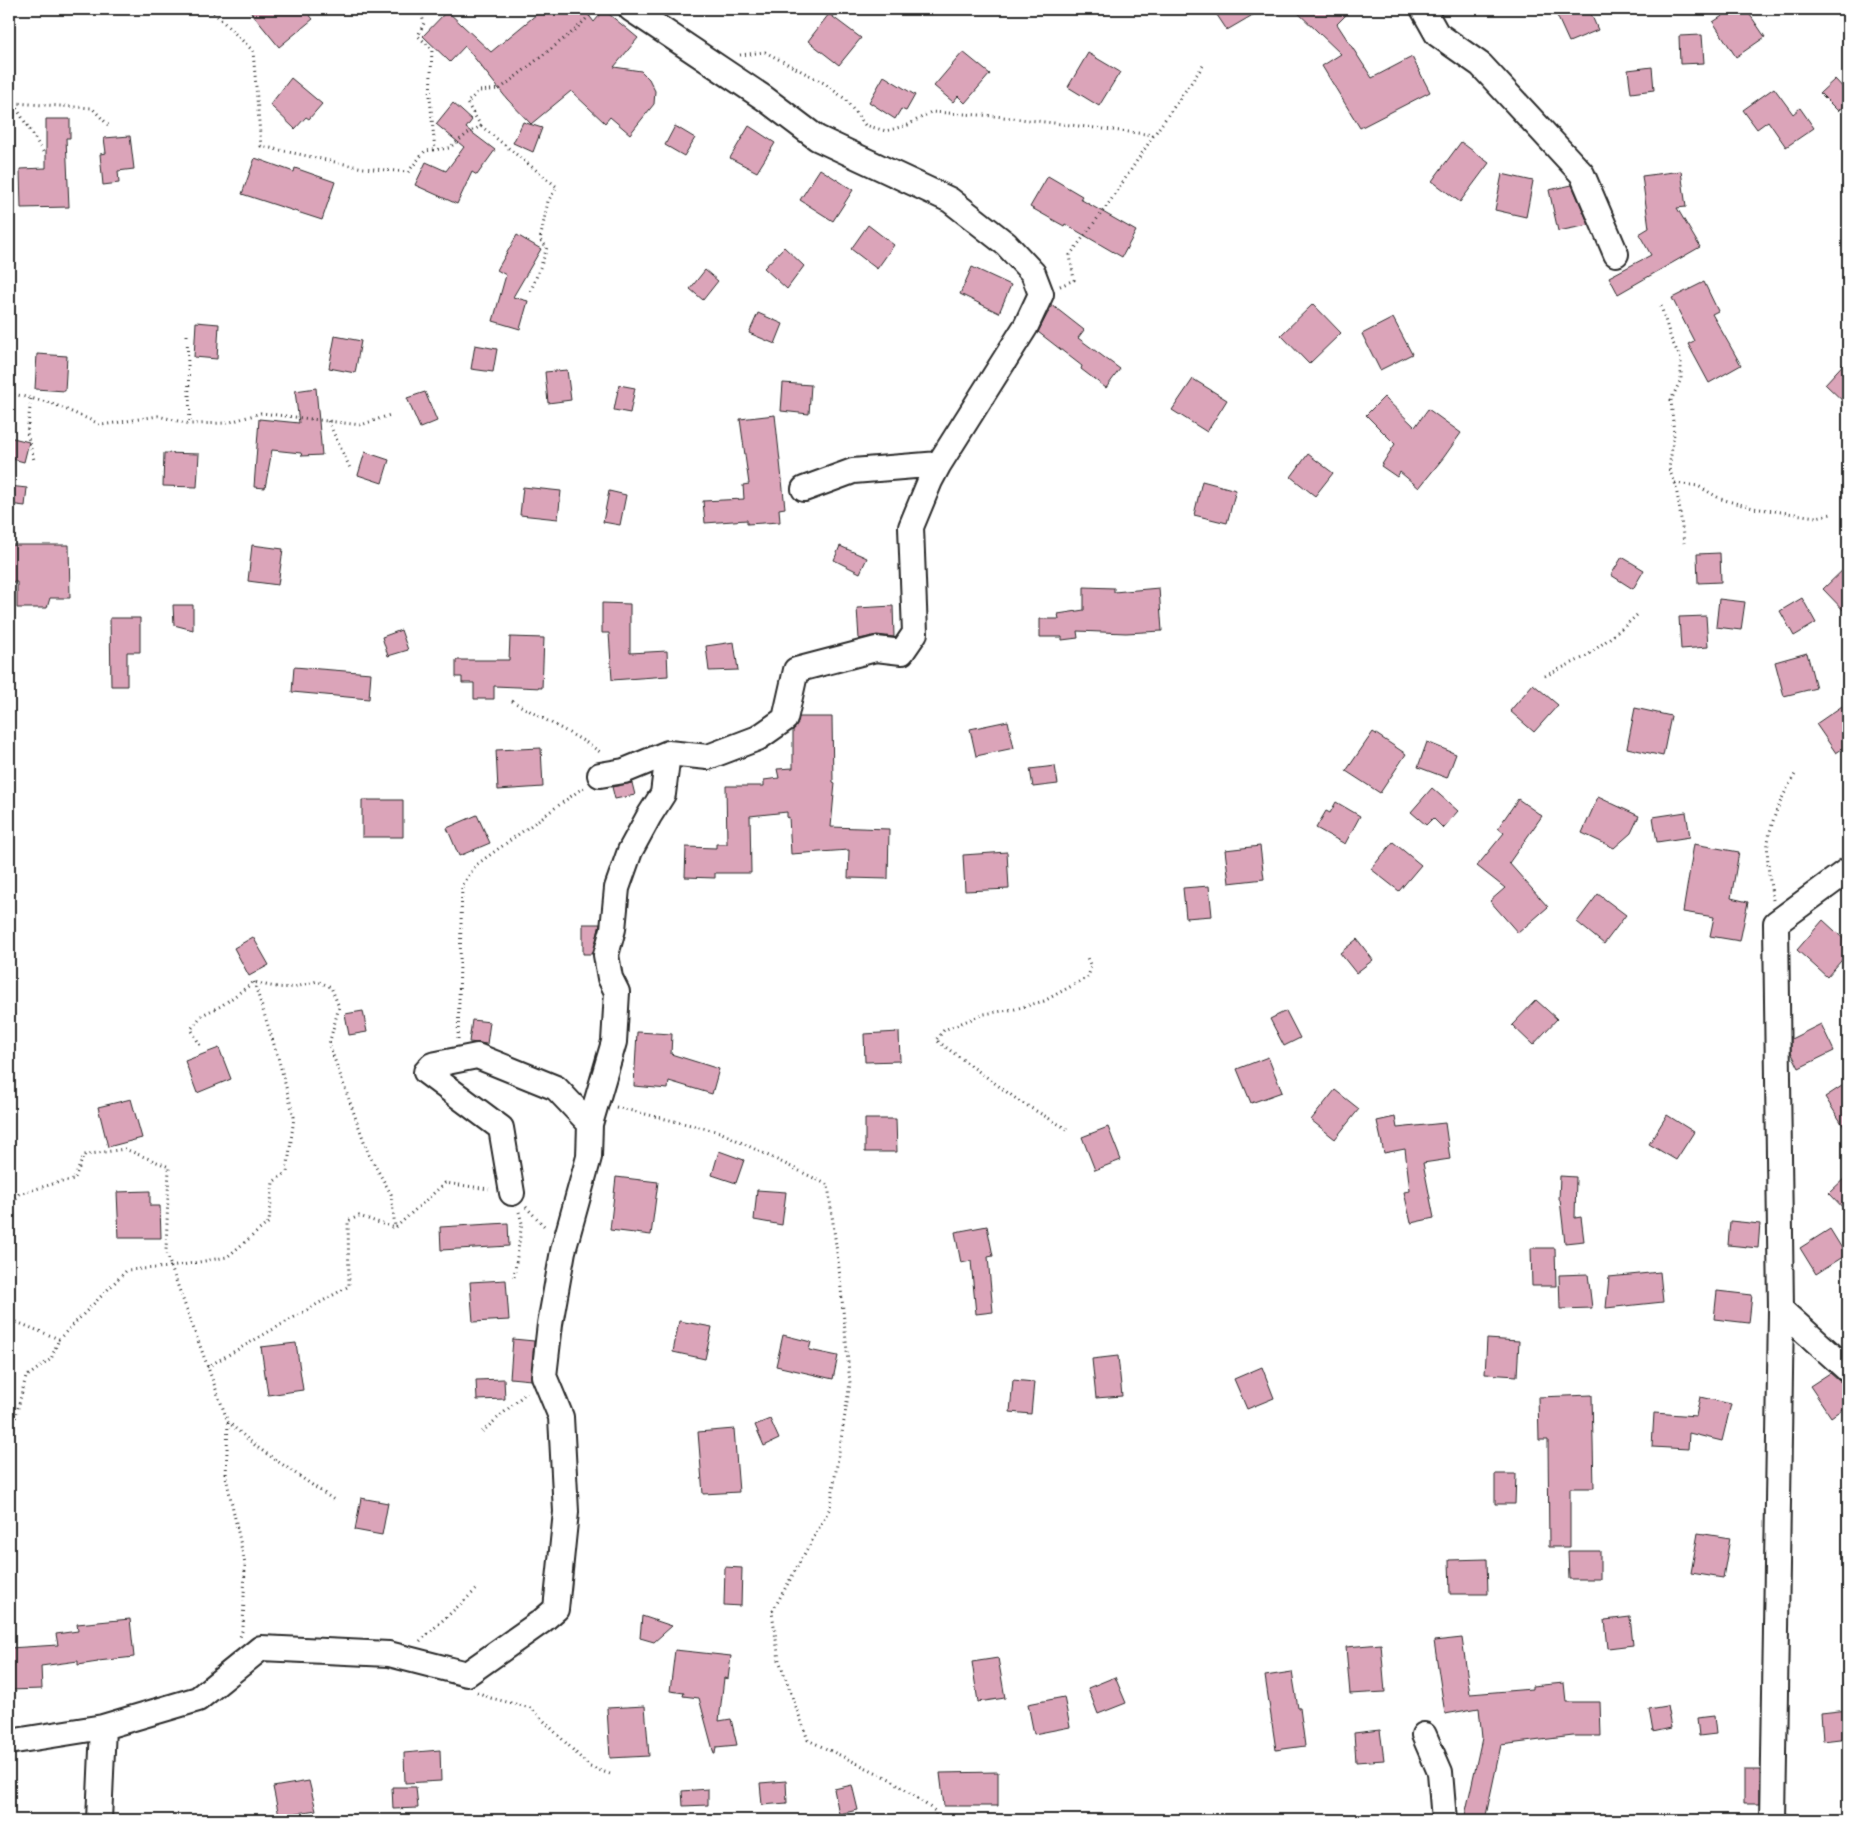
<svg xmlns="http://www.w3.org/2000/svg" width="1857" height="1829" font-family="Mali,sans-serif">
	<style>
		.building { fill: #dba4b9; stroke: #2b2b2b }
		.lines { fill: none; stroke-linecap: round; stroke-linejoin: round }
		.street-casing { stroke: #2b2b2b; stroke-width: 28 }
		.path { stroke: #2b2b2b; stroke-width: 3; stroke-dasharray: 1 4; stroke-linecap: butt }
		.street { stroke: #fff; stroke-width: 24 }
	</style>
	<rect width="100%" height="100%" fill="#fff"/>
	<filter id="ink" filterUnits="userSpaceOnUse"><feTurbulence type="fractalNoise" baseFrequency=".02" numOctaves="2"/><feDisplacementMap in="SourceGraphic" scale="10" xChannelSelector="R" yChannelSelector="G"/><feConvolveMatrix kernelMatrix="1 2 1 2 8 2 1 2 1" color-interpolation-filters="sRGB"/></filter>
	<g filter="url(#ink)">
		<path class="building" d="M 248,9 L 304,9 L 313,19 L 279,47 Z
			M 543,9 L 584,9 L 594,22 L 604,10 L 638,38 L 614,67 L 641,71 L 649,79 L 655,91 L 654,104 L 630,134 L 610,117 L 605,123 L 571,91 L 531,124 L 507,99 L 465,46 L 450,62 L 423,36 L 447,11 L 491,52 Z
			M 1213,9 L 1263,9 L 1227,30 Z
			M 1294,9 L 1352,9 L 1337,24 L 1372,78 L 1412,57 L 1430,92 L 1360,128 L 1322,66 L 1341,54 Z
			M 1554,9 L 1589,9 L 1598,30 L 1569,42 Z
			M 1733,9 L 1746,9 L 1765,37 L 1736,57 L 1713,22 Z
			M 829,14 L 861,38 L 839,65 L 808,41 Z
			M 1702,35 L 1704,63 L 1680,64 L 1679,36 Z
			M 963,52 L 990,74 L 965,103 L 958,96 L 953,102 L 934,86 Z
			M 1088,53 L 1120,72 L 1099,106 L 1068,87 Z
			M 1652,67 L 1654,90 L 1631,93 L 1628,70 Z
			M 884,76 L 915,95 L 906,111 L 901,109 L 895,119 L 869,102 Z
			M 291,78 L 322,104 L 309,119 L 306,117 L 295,129 L 270,105 Z
			M 1835,79 L 1848,93 L 1848,102 L 1838,111 L 1820,93 Z
			M 1774,88 L 1793,114 L 1800,108 L 1814,128 L 1786,147 L 1768,121 L 1757,129 L 1743,110 Z
			M 453,103 L 472,120 L 466,128 L 495,150 L 477,175 L 472,172 L 457,204 L 415,185 L 426,162 L 446,171 L 464,147 L 436,124 Z
			M 46,119 L 70,119 L 70,138 L 66,138 L 69,207 L 21,208 L 20,169 L 46,168 Z
			M 523,122 L 542,128 L 533,152 L 513,143 Z
			M 675,126 L 695,138 L 684,156 L 665,145 Z
			M 749,126 L 775,143 L 757,172 L 730,158 Z
			M 130,136 L 134,169 L 118,171 L 119,183 L 103,185 L 100,154 L 106,153 L 104,138 Z
			M 1461,142 L 1489,163 L 1460,202 L 1432,181 Z
			M 255,158 L 294,172 L 295,168 L 335,182 L 322,220 L 242,194 Z
			M 820,169 L 853,190 L 833,221 L 800,200 Z
			M 1681,171 L 1686,207 L 1677,208 L 1700,247 L 1618,294 L 1609,277 L 1651,255 L 1639,234 L 1649,228 L 1642,176 Z
			M 1502,174 L 1533,181 L 1526,217 L 1495,210 Z
			M 1048,176 L 1082,196 L 1080,199 L 1136,231 L 1122,257 L 1065,224 L 1064,226 L 1030,207 Z
			M 1572,185 L 1589,225 L 1558,231 L 1549,190 Z
			M 868,225 L 894,245 L 877,269 L 851,249 Z
			M 517,235 L 541,249 L 513,297 L 528,301 L 520,329 L 493,321 L 506,275 L 497,270 Z
			M 784,247 L 804,266 L 787,289 L 764,268 Z
			M 972,267 L 1011,285 L 999,313 L 960,294 Z
			M 705,270 L 718,281 L 703,300 L 690,289 Z
			M 1704,282 L 1718,311 L 1712,314 L 1741,365 L 1709,383 L 1688,344 L 1694,341 L 1672,298 Z
			M 1313,304 L 1341,333 L 1309,364 L 1281,335 Z
			M 1052,305 L 1084,330 L 1078,338 L 1120,369 L 1106,388 L 1081,369 L 1082,366 L 1038,332 Z
			M 758,313 L 783,324 L 775,344 L 749,333 Z
			M 1393,318 L 1412,354 L 1380,370 L 1362,334 Z
			M 196,322 L 219,324 L 217,359 L 194,357 Z
			M 335,336 L 361,341 L 355,373 L 329,368 Z
			M 475,345 L 497,349 L 493,372 L 471,369 Z
			M 37,354 L 67,356 L 65,391 L 35,389 Z
			M 1848,359 L 1848,406 L 1825,384 Z
			M 567,370 L 571,400 L 548,403 L 545,372 Z
			M 1193,379 L 1227,400 L 1207,432 L 1172,410 Z
			M 783,383 L 811,385 L 809,414 L 781,411 Z
			M 619,385 L 635,388 L 630,413 L 614,410 Z
			M 316,388 L 322,455 L 302,456 L 301,453 L 272,450 L 265,488 L 254,487 L 259,419 L 299,423 L 295,391 Z
			M 425,392 L 437,421 L 420,428 L 407,398 Z
			M 1384,397 L 1415,427 L 1428,409 L 1461,433 L 1444,457 L 1419,488 L 1400,472 L 1397,477 L 1381,466 L 1395,444 L 1366,415 Z
			M 775,415 L 785,508 L 779,509 L 780,522 L 747,524 L 747,520 L 705,523 L 703,501 L 744,499 L 743,485 L 749,484 L 740,419 Z
			M 9,437 L 29,442 L 24,462 L 9,458 Z
			M 365,452 L 389,460 L 382,483 L 358,475 Z
			M 164,453 L 199,454 L 197,487 L 163,486 Z
			M 1308,454 L 1333,473 L 1315,496 L 1291,477 Z
			M 1202,481 L 1236,490 L 1227,523 L 1194,515 Z
			M 9,486 L 27,488 L 25,506 L 9,504 Z
			M 523,487 L 561,491 L 558,519 L 520,515 Z
			M 609,491 L 626,495 L 620,525 L 603,522 Z
			M 9,545 L 69,545 L 70,598 L 50,598 L 47,608 L 17,608 L 17,582 L 9,582 Z
			M 252,545 L 283,549 L 278,585 L 248,581 Z
			M 840,546 L 867,558 L 860,573 L 834,560 Z
			M 1720,553 L 1721,582 L 1698,583 L 1697,554 Z
			M 1622,557 L 1644,570 L 1633,589 L 1611,575 Z
			M 1848,565 L 1848,615 L 1823,589 Z
			M 1084,587 L 1114,588 L 1114,592 L 1159,588 L 1162,631 L 1126,633 L 1077,631 L 1078,638 L 1062,640 L 1062,637 L 1040,637 L 1040,619 L 1059,619 L 1058,614 L 1084,610 Z
			M 1802,598 L 1816,623 L 1794,636 L 1780,611 Z
			M 1719,599 L 1745,602 L 1741,630 L 1716,627 Z
			M 602,603 L 630,604 L 630,653 L 667,651 L 668,676 L 612,680 L 609,633 L 602,633 Z
			M 173,605 L 193,605 L 193,630 L 174,625 Z
			M 893,606 L 894,637 L 877,635 L 859,639 L 857,608 Z
			M 1706,616 L 1708,647 L 1681,649 L 1679,617 Z
			M 110,618 L 140,618 L 140,652 L 127,652 L 127,686 L 111,686 Z
			M 401,630 L 408,650 L 388,656 L 382,637 Z
			M 510,637 L 544,638 L 542,688 L 494,686 L 494,699 L 474,699 L 474,683 L 462,683 L 462,677 L 456,677 L 456,660 L 509,660 Z
			M 734,642 L 738,670 L 709,671 L 706,646 Z
			M 1807,653 L 1816,688 L 1784,696 L 1775,662 Z
			M 294,667 L 371,673 L 369,699 L 292,692 Z
			M 1533,684 L 1558,705 L 1534,732 L 1510,711 Z
			M 1848,702 L 1848,745 L 1836,753 L 1816,724 Z
			M 1635,708 L 1671,716 L 1663,756 L 1627,748 Z
			M 799,717 L 832,717 L 833,782 L 835,783 L 831,827 L 889,829 L 888,879 L 848,878 L 849,850 L 791,854 L 789,817 L 787,818 L 787,812 L 750,816 L 751,873 L 715,873 L 715,878 L 685,877 L 686,847 L 716,848 L 716,844 L 727,844 L 726,786 L 764,786 L 764,780 L 779,778 L 777,769 L 793,768 L 793,730 Z
			M 1008,721 L 1014,748 L 976,756 L 970,729 Z
			M 1373,732 L 1406,754 L 1380,793 L 1346,771 Z
			M 1427,742 L 1456,754 L 1447,778 L 1418,767 Z
			M 541,748 L 543,787 L 498,790 L 496,750 Z
			M 1055,766 L 1058,784 L 1033,787 L 1030,769 Z
			M 632,783 L 635,795 L 615,799 L 612,787 Z
			M 1432,788 L 1458,811 L 1443,828 L 1433,818 L 1426,825 L 1411,812 Z
			M 1598,797 L 1639,816 L 1631,833 L 1614,848 L 1582,833 Z
			M 1518,799 L 1542,816 L 1509,863 L 1548,907 L 1518,933 L 1490,901 L 1505,888 L 1477,866 L 1504,833 L 1498,828 Z
			M 362,800 L 403,800 L 403,837 L 362,837 Z
			M 1336,802 L 1360,816 L 1345,844 L 1316,828 L 1326,811 L 1330,813 Z
			M 1686,812 L 1690,837 L 1657,842 L 1653,817 Z
			M 477,815 L 490,843 L 459,856 L 447,828 Z
			M 1393,842 L 1421,865 L 1399,891 L 1371,869 Z
			M 1694,844 L 1739,852 L 1731,898 L 1748,902 L 1740,941 L 1710,936 L 1714,917 L 1683,912 Z
			M 1260,846 L 1264,879 L 1229,883 L 1225,850 Z
			M 1007,852 L 1009,889 L 965,891 L 963,855 Z
			M 1209,886 L 1212,916 L 1186,918 L 1183,888 Z
			M 1598,894 L 1626,915 L 1604,944 L 1577,922 Z
			M 1823,920 L 1848,943 L 1848,953 L 1827,977 L 1797,950 Z
			M 583,924 L 600,924 L 593,954 L 583,954 Z
			M 253,937 L 269,965 L 249,976 L 234,948 Z
			M 1357,939 L 1373,960 L 1356,973 L 1340,953 Z
			M 1536,1000 L 1557,1019 L 1533,1045 L 1512,1025 Z
			M 363,1011 L 367,1032 L 349,1035 L 345,1014 Z
			M 1286,1011 L 1300,1038 L 1284,1046 L 1270,1019 Z
			M 472,1020 L 490,1022 L 487,1044 L 469,1042 Z
			M 1821,1024 L 1834,1051 L 1799,1068 L 1791,1052 L 1791,1039 Z
			M 637,1032 L 672,1034 L 671,1054 L 719,1069 L 712,1094 L 669,1081 L 668,1089 L 634,1086 Z
			M 899,1032 L 900,1061 L 865,1062 L 864,1034 Z
			M 219,1048 L 231,1079 L 197,1093 L 185,1061 Z
			M 1268,1057 L 1282,1092 L 1251,1103 L 1237,1069 Z
			M 1848,1082 L 1848,1133 L 1825,1097 Z
			M 1335,1090 L 1359,1109 L 1335,1139 L 1311,1120 Z
			M 131,1099 L 142,1138 L 108,1147 L 98,1107 Z
			M 1667,1115 L 1694,1132 L 1676,1160 L 1649,1144 Z
			M 1395,1117 L 1397,1128 L 1445,1123 L 1450,1159 L 1423,1163 L 1434,1218 L 1411,1223 L 1404,1192 L 1410,1191 L 1405,1149 L 1384,1153 L 1377,1121 Z
			M 865,1119 L 896,1119 L 897,1152 L 865,1152 Z
			M 1108,1127 L 1121,1160 L 1095,1170 L 1082,1137 Z
			M 719,1151 L 744,1160 L 736,1183 L 712,1175 Z
			M 1848,1175 L 1848,1213 L 1829,1193 Z
			M 1560,1176 L 1576,1177 L 1575,1218 L 1581,1217 L 1584,1241 L 1565,1243 L 1560,1200 L 1559,1200 Z
			M 616,1177 L 658,1182 L 651,1235 L 610,1230 Z
			M 757,1190 L 786,1192 L 782,1225 L 754,1220 Z
			M 150,1191 L 150,1206 L 160,1206 L 161,1238 L 119,1238 L 117,1192 Z
			M 1730,1221 L 1760,1224 L 1758,1248 L 1728,1245 Z
			M 508,1223 L 509,1246 L 441,1250 L 440,1227 Z
			M 987,1226 L 993,1256 L 988,1257 L 993,1312 L 976,1314 L 971,1261 L 961,1263 L 955,1232 Z
			M 1830,1229 L 1846,1255 L 1816,1274 L 1800,1248 Z
			M 1531,1248 L 1555,1248 L 1556,1286 L 1532,1286 Z
			M 1660,1272 L 1663,1302 L 1606,1308 L 1609,1277 Z
			M 1588,1274 L 1592,1308 L 1560,1309 L 1559,1275 Z
			M 506,1280 L 509,1320 L 473,1322 L 470,1282 Z
			M 1717,1291 L 1752,1295 L 1749,1323 L 1714,1319 Z
			M 679,1321 L 712,1327 L 705,1359 L 673,1352 Z
			M 783,1335 L 811,1342 L 809,1350 L 838,1356 L 833,1379 L 776,1366 Z
			M 513,1339 L 534,1341 L 531,1380 L 510,1378 Z
			M 1487,1339 L 1519,1341 L 1517,1376 L 1485,1374 Z
			M 296,1343 L 303,1390 L 268,1395 L 261,1347 Z
			M 1118,1356 L 1122,1396 L 1096,1398 L 1092,1359 Z
			M 1262,1367 L 1274,1398 L 1247,1409 L 1234,1379 Z
			M 1830,1373 L 1839,1381 L 1848,1383 L 1848,1405 L 1831,1417 L 1810,1386 Z
			M 504,1379 L 505,1399 L 477,1400 L 476,1380 Z
			M 1013,1380 L 1034,1382 L 1031,1414 L 1010,1412 Z
			M 1592,1395 L 1594,1488 L 1570,1488 L 1570,1547 L 1549,1547 L 1548,1440 L 1539,1440 L 1538,1397 Z
			M 1700,1397 L 1731,1404 L 1722,1441 L 1689,1433 L 1688,1449 L 1652,1447 L 1654,1413 L 1696,1416 Z
			M 770,1419 L 779,1439 L 764,1446 L 755,1425 Z
			M 734,1429 L 739,1492 L 703,1494 L 698,1432 Z
			M 1495,1474 L 1516,1474 L 1515,1504 L 1495,1504 Z
			M 361,1498 L 388,1503 L 382,1535 L 355,1530 Z
			M 1698,1533 L 1730,1538 L 1723,1578 L 1691,1573 Z
			M 1568,1551 L 1600,1551 L 1600,1579 L 1569,1579 Z
			M 1487,1559 L 1488,1594 L 1450,1594 L 1449,1560 Z
			M 725,1567 L 742,1568 L 741,1606 L 724,1605 Z
			M 642,1616 L 672,1626 L 654,1642 L 640,1638 Z
			M 1630,1617 L 1633,1645 L 1608,1648 L 1605,1620 Z
			M 130,1619 L 134,1657 L 98,1661 L 98,1662 L 78,1665 L 78,1661 L 41,1666 L 42,1689 L 9,1690 L 9,1648 L 58,1645 L 56,1634 L 78,1631 L 77,1624 Z
			M 1462,1638 L 1470,1694 L 1532,1689 L 1532,1686 L 1564,1683 L 1566,1702 L 1600,1702 L 1601,1736 L 1573,1736 L 1501,1745 L 1485,1820 L 1464,1820 L 1482,1738 L 1479,1708 L 1445,1714 L 1434,1641 Z
			M 1381,1644 L 1385,1692 L 1350,1694 L 1346,1647 Z
			M 675,1650 L 731,1656 L 728,1679 L 724,1678 L 719,1721 L 731,1719 L 737,1745 L 716,1747 L 715,1754 L 714,1754 L 699,1698 L 683,1696 L 684,1693 L 670,1691 Z
			M 998,1658 L 1005,1698 L 978,1702 L 972,1662 Z
			M 1292,1672 L 1298,1708 L 1300,1708 L 1305,1746 L 1276,1750 L 1265,1676 Z
			M 1115,1677 L 1126,1703 L 1098,1714 L 1088,1688 Z
			M 1064,1697 L 1070,1727 L 1034,1734 L 1028,1704 Z
			M 645,1706 L 649,1756 L 610,1758 L 607,1708 Z
			M 1667,1706 L 1671,1728 L 1653,1732 L 1649,1709 Z
			M 1848,1710 L 1848,1738 L 1823,1741 L 1821,1713 Z
			M 1714,1716 L 1716,1734 L 1699,1736 L 1697,1718 Z
			M 1380,1730 L 1384,1760 L 1356,1762 L 1354,1733 Z
			M 440,1750 L 441,1781 L 405,1783 L 404,1753 Z
			M 1744,1770 L 1760,1770 L 1760,1804 L 1744,1804 Z
			M 998,1772 L 998,1806 L 944,1806 L 940,1773 Z
			M 309,1781 L 316,1810 L 279,1816 L 273,1787 Z
			M 786,1781 L 787,1803 L 762,1805 L 760,1783 Z
			M 852,1785 L 858,1810 L 839,1814 L 834,1789 Z
			M 392,1787 L 416,1787 L 418,1808 L 393,1809 Z
			M 708,1789 L 708,1805 L 683,1806 L 682,1791 Z"/>
		<g class="lines">
			<g class="street-casing">
				<path id="street" d="M 1423,9 L 1437,34 L 1481,65 L 1582,174 L 1616,254
					M 804,489 L 853,471 L 939,464
					M 600,775 L 624,771 L 668,753 L 708,757 L 758,738 L 785,719 L 796,670 L 876,649 L 902,652 L 915,633 L 911,527 L 930,481 L 939,464 L 1026,326 L 1041,294 L 1033,273 L 1006,244 L 950,200 L 817,138 L 764,98 L 631,9
					M 512,1193 L 501,1128 L 426,1072 L 432,1065 L 477,1056 L 556,1088 L 590,1124
					M 1781,1310 L 1848,1370
					M 103,1727 L 198,1699 L 261,1648 L 389,1654 L 467,1674 L 542,1621 L 556,1609 L 566,1512 L 561,1417 L 544,1376 L 550,1324 L 563,1251 L 589,1157 L 590,1124 L 614,1042 L 617,992 L 610,978 L 606,955 L 613,929 L 617,888 L 630,851 L 649,816 L 663,794 L 668,753
					M 1424,1735 L 1440,1772 L 1444,1820
					M 9,1742 L 103,1727 L 99,1820
					M 1773,1820 L 1781,1310 L 1776,923 L 1848,870"/>
			</g>
			<path class="path" d="M 210,9 L 253,51 L 261,146 L 363,168 L 408,172 L 425,151 L 449,148 L 467,134 L 481,126 L 557,187 L 548,201 L 540,240 L 547,247 L 543,260 L 530,293
				M 420,9 L 424,23 L 418,36 L 432,49 L 430,98 L 435,150
				M 740,55 L 765,52 L 824,83 L 845,99 L 865,125 L 886,131 L 908,125 L 931,112 L 995,116 L 1154,135 L 1205,63
				M 9,95 L 14,103 L 92,108 L 110,127
				M 14,104 L 45,155
				M 481,126 L 467,103 L 479,91 L 500,89 L 575,30 L 596,9
				M 9,246 L 14,256
				M 1060,286 L 1074,280 L 1070,255 L 1109,203 L 1154,135
				M 1661,306 L 1671,339 L 1681,359 L 1681,379 L 1671,400 L 1674,434 L 1669,469 L 1675,483 L 1679,504 L 1684,543
				M 187,335 L 190,424
				M 9,393 L 51,403 L 102,425 L 158,416 L 190,424 L 227,423 L 261,413 L 361,425 L 390,415
				M 31,399 L 27,433 L 34,460
				M 328,421 L 350,468
				M 1675,483 L 1698,486 L 1721,499 L 1753,508 L 1816,517 L 1832,514
				M 1545,676 L 1587,656 L 1625,626 L 1638,614
				M 512,701 L 587,743 L 600,752
				M 1773,900 C 1770,883 1765,853 1769,837 C 1773,815 1784,792 1796,773
				M 254,982 L 278,1057 L 294,1117 L 287,1172 L 273,1182 L 269,1222 L 227,1257 L 171,1267 L 228,1422 L 257,1447 L 334,1500
				M 458,1039 L 462,886 L 476,865 L 584,787
				M 200,1045 L 191,1029 L 202,1015 L 221,1006 L 254,982 C 280,989 291,990 317,981 L 331,987 L 339,1007 L 329,1044 L 369,1155 L 391,1194 L 395,1227
				M 616,1107 L 720,1132 L 828,1185 L 839,1268 L 850,1383 L 830,1508 L 772,1612 L 779,1660 L 808,1740 L 892,1780 L 935,1811 L 936,1820
				M 1067,1129 L 1019,1101 L 936,1040 L 944,1030 L 984,1014 L 1015,1009 L 1044,1001 L 1088,977 L 1091,967 L 1086,955
				M 526,1207 L 546,1228
				M 9,1212 L 19,1194 L 56,1183 L 74,1180 L 84,1155 L 125,1149 L 169,1167 L 166,1251 L 171,1267 L 127,1270 L 59,1339 L 9,1319
				M 514,1277 L 522,1223 L 519,1212
				M 207,1367 L 349,1286 L 348,1221 L 359,1216 L 395,1228 L 445,1183 L 489,1189
				M 228,1423 L 226,1477 L 245,1564 L 243,1628 L 240,1637
				M 482,1432 L 527,1392
				M 9,1442 L 26,1377 L 51,1359 L 59,1339
				M 420,1641 L 477,1589
				M 477,1692 L 491,1698 L 531,1708 L 590,1767 L 613,1775
				M 446,1819 L 446,1820"/>
			<use href="#street" class="street"/>
		</g>
	</g>
	<rect width="1857" height="1829" fill="none" stroke="#fff" stroke-width="30"/>
	<rect x="15" y="15" width="1827" height="1799" fill="none" stroke="#2b2b2b" stroke-width="2" filter="url(#ink)"/>
</svg>
